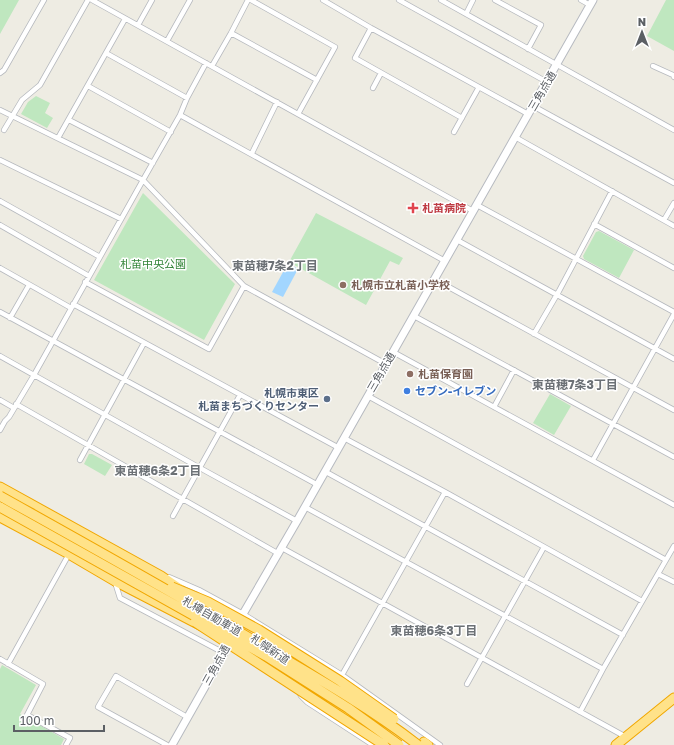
<svg xmlns="http://www.w3.org/2000/svg" width="674" height="745" font-family="'Golos Text','Noto Sans JP',sans-serif">
	<style>
		.green { fill: #bfe7bf }
		.water { fill: #a2d6ff }
		.lines { fill: none; stroke-linecap: round; stroke-linejoin: round }
		.street-casing { stroke: #b6b9be; stroke-width: 6 }
		.secondary-casing { stroke: #b7bac0; stroke-width: 9 }
		.highway-casing { stroke: #f1a700; stroke-width: 11 }
		.street { stroke: #fff; stroke-width: 4.5 }
		.secondary { stroke: #fff; stroke-width: 7 }
		.highway { stroke: #ffe289; stroke-width: 9 }
		.highway-bridge-casing { stroke: #f1a700; stroke-width: 11; stroke-linecap: butt }
		.highway-bridge { stroke: #ffe289; stroke-width: 9 }
		.health-dot { fill: #e0444e; stroke: #fff; stroke-width: 1.5 }
		.education-dot { fill: #8d6e63; stroke: #fff; stroke-width: 1.5 }
		.shop-dot { fill: #3f7fe0; stroke: #fff; stroke-width: 1.5 }
		.service-dot { fill: #5c6f8a; stroke: #fff; stroke-width: 1.5 }
		.labels { text-anchor: middle; stroke-width: 3; stroke-linejoin: round; paint-order: stroke }
		.street-label { font-size: 11px; fill: #5b5f64; stroke: #fff }
		.health-label { font-size: 11px; font-weight: bold; fill: #be3a42; stroke: #fff; text-anchor: start }
		.park-label { font-size: 11px; fill: #328437; stroke: #fff }
		.education-label { font-size: 11px; font-weight: bold; fill: #785e54; stroke: #fff; text-anchor: start }
		.shop-label { font-size: 11px; font-weight: bold; fill: #366cbe; stroke: #fff; text-anchor: start }
		.service-label { font-size: 11px; font-weight: bold; fill: #4e5e75; stroke: #fff; text-anchor: end }
		.neighbourhood-label { font-size: 12px; font-weight: bold; fill: #6c7176; stroke: #fff }
	</style>
	<rect width="100%" height="100%" fill="#eeece3"/>
	<path class="green" d="M 0,0 L 19,0 L 0,34 Z
		M 666,0 L 674,0 L 674,51 L 647,36 Z
		M 36,96 L 50,103 L 45,113 L 53,118 L 47,128 L 21,114 L 28,102 Z
		M 143,193 L 235,284 L 204,340 L 94,280 Z
		M 316,213 L 403,258 L 399,265 L 390,261 L 366,305 L 289,262 Z
		M 599,231 L 634,250 L 619,278 L 584,259 L 583,256 L 596,232 Z
		M 550,394 L 571,406 L 554,435 L 533,423 Z
		M 89,454 L 92,454 L 112,465 L 105,476 L 84,464 Z
		M 2,665 L 36,685 L 20,714 L 64,739 L 61,745 L 0,745 L 0,669 Z"/>
	<path class="water" d="M 288,263 L 298,269 L 283,297 L 272,292 Z"/>
	<g class="lines">
		<g class="street-casing">
			<path id="street" d="M 92,0 L 473,211
				M 251,0 L 335,47 L 298,114
				M 323,0 L 371,28 L 528,114
				M 399,0 L 547,82
				M 441,0 L 674,130
				M 495,0 L 541,25 L 528,49
				M 581,0 L 590,5
				M 466,14 L 473,0
				M 138,25 L 152,0
				M 371,28 L 355,58 L 462,118
				M 231,33 L 317,80
				M 167,41 L 190,0
				M 106,53 L 187,98
				M 212,66 L 231,33 L 248,0
				M 653,66 L 673,75 L 674,77
				M 0,73 L 4,70 L 44,0
				M 88,86 L 171,132
				M 373,88 L 381,73
				M 533,106 L 674,183
				M 0,110 L 143,180 L 244,286 L 386,364
				M 180,115 L 445,261
				M 69,120 L 153,163
				M 4,130 L 22,100 L 40,85 L 88,0
				M 454,132 L 479,87
				M 515,137 L 674,226
				M 58,138 L 125,19
				M 252,153 L 277,102
				M 0,160 L 121,219
				M 0,201 L 100,257
				M 477,205 L 674,312
				M 664,220 L 674,203
				M 594,224 L 674,268
				M 0,225 L 89,276
				M 457,240 L 674,359
				M 0,268 L 71,308
				M 434,279 L 674,410
				M 85,282 L 209,349 L 244,286
				M 73,304 L 339,448
				M 0,312 L 318,485
				M 414,316 L 674,457
				M 10,318 L 29,285
				M 534,334 L 559,291 L 612,191
				M 393,352 L 674,505
				M 0,356 L 200,468 L 297,521
				M 368,396 L 666,560
				M 0,400 L 14,408
				M 16,404 L 279,554
				M 494,407 L 514,370
				M 0,430 L 5,421 L 9,417 L 34,375 L 143,180 L 180,115 L 187,98 L 206,63
				M 344,438 L 445,492 L 642,601
				M 80,460 L 144,343
				M 593,460 L 674,314
				M 326,472 L 623,635
				M 305,507 L 603,669
				M 173,516 L 240,395
				M 282,548 L 626,737
				M 658,574 L 674,582
				M 169,577 L 199,590 L 243,614 L 342,675 L 440,745
				M 115,582 L 120,598 L 224,653
				M 0,659 L 43,684 L 27,715 L 70,738 L 66,745
				M 8,664 L 69,554
				M 342,675 L 445,492
				M 292,677 L 301,696 L 307,702 L 373,745
				M 467,684 L 544,547
				M 580,712 L 603,669 L 674,546
				M 167,745 L 98,707 L 116,676 L 187,717"/>
		</g>
		<g class="secondary-casing">
			<path id="secondary" d="M 172,745 L 224,653 L 243,614 L 297,521 L 593,0"/>
		</g>
		<g class="highway-casing">
			<path id="highway" d="M 0,487 L 161,576 L 180,589
				M 0,517 L 69,554 L 115,581 L 202,626
				M 194,599 L 222,617
				M 245,650 L 291,676
				M 327,699 L 371,732
				M 424,742 L 428,745
				M 616,745 L 674,698"/>
		</g>
		<use href="#street" class="street"/>
		<use href="#secondary" class="secondary"/>
		<use href="#highway" class="highway"/>
		<g class="highway-bridge-casing">
			<path id="highway-bridge" d="M 0,496 C 93,548 187,600 278,655 C 326,683 374,711 418,745
				M 0,507 L 266,656 L 348,708 L 399,745
				M 172,587 L 208,602 L 259,630 L 340,681 L 394,719
				M 195,622 L 384,745"/>
		</g>
		<use href="#highway-bridge" class="highway-bridge"/>
	</g>
	<path class="health-dot" d="M411 202h4v4h4v4h-4v4h-4v-4h-4v-4h4z"/>
	<g class="education-dot">
		<circle cx="343" cy="285" r="4"/>
		<circle cx="410" cy="374" r="4"/>
	</g>
	<circle class="shop-dot" cx="407" cy="391" r="4"/>
	<circle class="service-dot" cx="327" cy="399" r="4"/>
	<g class="labels">
		<g class="street-label">
			<text transform="translate(542 91) rotate(-60)" y="4">三角点通</text>
			<text transform="translate(381 372) rotate(-60)" y="4">三角点通</text>
			<text transform="translate(212 616) rotate(30)" y="4">札樽自動車道</text>
			<text transform="translate(270 649) rotate(34)" y="4">札幌新道</text>
			<text transform="translate(216 665) rotate(-61)" y="4">三角点通</text>
		</g>
		<g class="health-label">
			<text x="422" y="212">札苗病院</text>
		</g>
		<g class="park-label">
			<text x="153" y="268">札苗中央公園</text>
		</g>
		<g class="education-label">
			<text x="351" y="289">札幌市立札苗小学校</text>
			<text x="418" y="378">札苗保育園</text>
		</g>
		<g class="shop-label">
			<text x="415" y="395">セブン-イレブン</text>
		</g>
		<g class="service-label">
			<text x="319" y="397">札幌市東区<tspan x="319" dy="13">札苗まちづくりセンター</tspan></text>
		</g>
		<g class="neighbourhood-label">
			<text x="275" y="270">東苗穂7条2丁目</text>
			<text x="575" y="389">東苗穂7条3丁目</text>
			<text x="158" y="475">東苗穂6条2丁目</text>
			<text x="434" y="635">東苗穂6条3丁目</text>
		</g>
	</g>
	<g transform="translate(642 32)" stroke="#ffffff" stroke-width="3" paint-order="stroke">
	<path d="M0-3L7 15L0 10L-7 15Z" fill="#5b5f64"/>
	<text y="-6" font-size="11" font-weight="bold" text-anchor="middle" fill="#5b5f64">N</text>
	</g>
	<path d="M14 725v6h90v-6" fill="none" stroke="#5b5f64" stroke-width="2"/>
	<text x="20" y="725" font-size="12" fill="#5b5f64" stroke="#ffffff" stroke-width="3" paint-order="stroke">100 m</text>
</svg>
